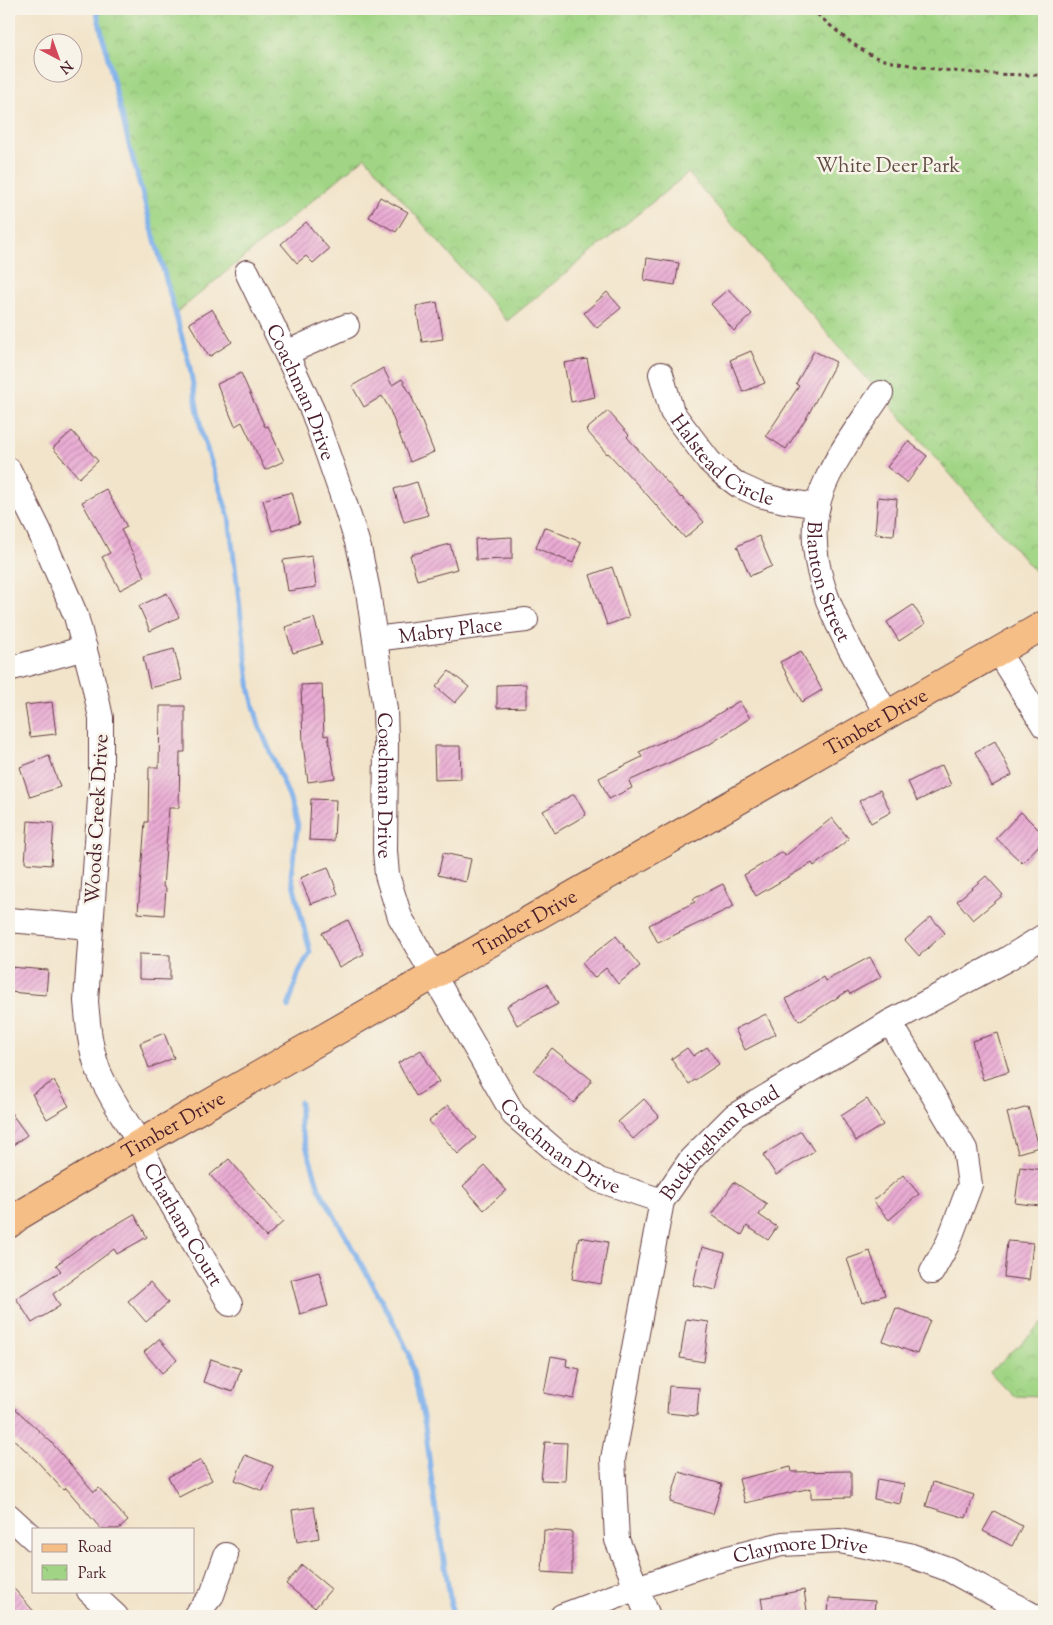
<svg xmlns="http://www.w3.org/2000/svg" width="1053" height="1625" font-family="'Sorts Mill Goudy',serif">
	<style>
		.park { fill: url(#park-crowns); stroke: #767a58 }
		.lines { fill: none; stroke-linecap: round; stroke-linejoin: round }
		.stream { stroke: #7fb1eb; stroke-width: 5 }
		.building { fill: url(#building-hatch) }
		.minor-casing { stroke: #633d43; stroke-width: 26 }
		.major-casing { stroke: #633d43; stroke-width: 30 }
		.path { stroke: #633d43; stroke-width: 3; stroke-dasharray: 4 4; stroke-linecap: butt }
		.minor { stroke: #fff; stroke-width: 24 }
		.major { stroke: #f6be87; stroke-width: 28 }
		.labels { text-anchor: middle; stroke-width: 5; stroke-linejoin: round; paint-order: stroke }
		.park-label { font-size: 20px; fill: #604c42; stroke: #f7f3e8 }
		.street-label { font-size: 20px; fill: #4a1f2b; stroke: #f7f3e8 }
	</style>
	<defs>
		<pattern id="park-crowns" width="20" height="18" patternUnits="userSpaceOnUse" patternTransform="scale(1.25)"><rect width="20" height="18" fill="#a1d585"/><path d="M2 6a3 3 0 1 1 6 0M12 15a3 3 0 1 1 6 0" fill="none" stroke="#8cb673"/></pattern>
		<pattern id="building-hatch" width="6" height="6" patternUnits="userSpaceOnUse" patternTransform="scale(1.25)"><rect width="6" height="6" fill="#eaabd4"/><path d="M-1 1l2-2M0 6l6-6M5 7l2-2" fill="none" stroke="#c08bac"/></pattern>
	</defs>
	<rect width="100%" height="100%" fill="#f7f3e8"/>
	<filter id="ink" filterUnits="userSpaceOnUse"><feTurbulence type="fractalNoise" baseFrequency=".02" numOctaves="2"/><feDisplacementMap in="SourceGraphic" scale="10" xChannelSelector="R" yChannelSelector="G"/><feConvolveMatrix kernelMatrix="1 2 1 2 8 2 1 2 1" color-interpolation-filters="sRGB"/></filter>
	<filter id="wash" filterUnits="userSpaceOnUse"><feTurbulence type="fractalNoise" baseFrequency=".0096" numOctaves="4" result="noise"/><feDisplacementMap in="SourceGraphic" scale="20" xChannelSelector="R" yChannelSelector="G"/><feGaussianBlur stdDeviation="1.12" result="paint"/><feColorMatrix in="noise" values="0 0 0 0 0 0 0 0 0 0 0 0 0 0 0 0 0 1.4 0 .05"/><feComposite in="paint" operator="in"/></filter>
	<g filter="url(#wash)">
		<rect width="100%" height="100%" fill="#f2e4ca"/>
		<path class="park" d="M 96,9 L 1044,9 L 1044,582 L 688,173 L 507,321 L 365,157 L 175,314 L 130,149 Z
			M 1044,1322 L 1044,1396 L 1012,1395 L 990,1372 Z"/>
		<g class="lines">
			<path class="stream" d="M 96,9 L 130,149 L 189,363 L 202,434 L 229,517 L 250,691 L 259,725 L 288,794 L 298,825 L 291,875 L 310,952 L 299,972 L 288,1007
				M 300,1102 L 300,1126 L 319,1188 L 394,1323 L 409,1353 L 425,1426 L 434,1498 L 453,1616"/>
		</g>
		<g id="blocks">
			<path class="building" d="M 380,197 L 408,212 L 396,232 L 369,217 Z
				M 306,222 L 329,249 L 313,263 L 306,256 L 297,263 L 281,244 Z
				M 647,258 L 679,263 L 675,285 L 644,280 Z
				M 728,289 L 752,314 L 734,331 L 711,304 Z
				M 607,292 L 621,308 L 597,328 L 584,313 Z
				M 437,302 L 443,339 L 422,342 L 416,306 Z
				M 212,309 L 232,342 L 209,357 L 189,323 Z
				M 751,351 L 765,383 L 743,392 L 730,360 Z
				M 814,351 L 836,362 L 808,415 L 786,449 L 766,436 L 799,386 L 796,384 Z
				M 587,359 L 595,397 L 571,402 L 564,363 Z
				M 383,368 L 392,385 L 402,379 L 411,395 L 434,452 L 410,462 L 389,408 L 382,396 L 364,407 L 352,386 Z
				M 241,373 L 265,427 L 268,426 L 284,461 L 265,470 L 242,422 L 235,426 L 217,384 Z
				M 608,411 L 629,435 L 627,437 L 681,498 L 682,497 L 704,522 L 685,538 L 649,497 L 608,453 L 607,454 L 586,430 Z
				M 72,431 L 98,461 L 79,478 L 53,448 Z
				M 908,441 L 927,456 L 907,483 L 887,467 Z
				M 417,482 L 428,515 L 404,522 L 394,489 Z
				M 106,489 L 127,527 L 121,530 L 145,577 L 120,590 L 102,557 L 110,553 L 82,502 Z
				M 292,492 L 300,523 L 272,531 L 263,500 Z
				M 878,497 L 897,499 L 894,535 L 875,534 Z
				M 544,527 L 581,542 L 573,563 L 536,548 Z
				M 759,536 L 772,566 L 750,576 L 737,546 Z
				M 512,537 L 512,559 L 476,560 L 475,539 Z
				M 450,544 L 457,569 L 417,580 L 410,555 Z
				M 312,556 L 316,587 L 288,591 L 283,560 Z
				M 612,567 L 629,617 L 607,625 L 590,575 Z
				M 167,593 L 179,617 L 150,631 L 139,606 Z
				M 913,605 L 925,624 L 899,641 L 887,622 Z
				M 314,618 L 322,644 L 293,653 L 285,627 Z
				M 174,649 L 182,680 L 150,688 L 143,657 Z
				M 801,651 L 822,690 L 802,702 L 780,662 Z
				M 449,671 L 469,687 L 455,703 L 436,687 Z
				M 322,684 L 324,736 L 328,735 L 335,778 L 308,782 L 303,744 L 301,685 Z
				M 526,684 L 526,707 L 497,708 L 497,685 Z
				M 739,701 L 750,718 L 710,744 L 629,781 L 632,788 L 609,799 L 599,778 L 642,757 L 639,752 L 702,724 Z
				M 52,702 L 56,734 L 30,737 L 25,705 Z
				M 160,706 L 185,706 L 185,752 L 180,752 L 179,808 L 169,808 L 163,887 L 166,888 L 164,915 L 138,913 L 145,822 L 148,822 L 149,767 L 159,767 Z
				M 995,741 L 1012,775 L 992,786 L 975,752 Z
				M 434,746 L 460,746 L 461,779 L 435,780 Z
				M 49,756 L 60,787 L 30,797 L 20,767 Z
				M 942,765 L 951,785 L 917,801 L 908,782 Z
				M 880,790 L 891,812 L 871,823 L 859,801 Z
				M 574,794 L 586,815 L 555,833 L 543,811 Z
				M 311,799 L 336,800 L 334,841 L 309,840 Z
				M 1021,812 L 1044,835 L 1044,840 L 1022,863 L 996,838 Z
				M 832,818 L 849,839 L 814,866 L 812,863 L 756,896 L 744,875 L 783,852 L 785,856 Z
				M 28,821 L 54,823 L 51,865 L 25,863 Z
				M 443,853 L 471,859 L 466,882 L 438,875 Z
				M 328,867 L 338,894 L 311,904 L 300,878 Z
				M 986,876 L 1003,895 L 973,920 L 957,901 Z
				M 723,884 L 734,906 L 658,943 L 649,925 L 695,902 L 693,899 Z
				M 931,917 L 945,933 L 919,956 L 905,940 Z
				M 348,920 L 364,954 L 339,967 L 322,933 Z
				M 616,936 L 640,966 L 618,984 L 606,968 L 594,978 L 582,963 Z
				M 139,954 L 170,955 L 170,980 L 139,979 Z
				M 870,957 L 881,977 L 850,994 L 848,991 L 799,1021 L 786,999 L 823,977 L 825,981 Z
				M 9,967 L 48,970 L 46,995 L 9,992 Z
				M 547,984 L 558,1004 L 517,1025 L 507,1006 Z
				M 766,1014 L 776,1034 L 745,1050 L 735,1029 Z
				M 164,1033 L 174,1058 L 149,1068 L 140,1043 Z
				M 998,1033 L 1009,1072 L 983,1080 L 972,1041 Z
				M 707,1047 L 719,1064 L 689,1084 L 671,1059 L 687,1048 L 693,1056 Z
				M 552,1048 L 592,1080 L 574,1103 L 534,1071 Z
				M 421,1050 L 439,1082 L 416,1096 L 398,1063 Z
				M 54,1081 L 69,1106 L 47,1119 L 32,1094 Z
				M 644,1099 L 659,1116 L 633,1139 L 618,1122 Z
				M 867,1099 L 883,1125 L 856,1141 L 841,1116 Z
				M 448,1105 L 476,1138 L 458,1154 L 429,1121 Z
				M 1028,1107 L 1039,1147 L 1018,1153 L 1007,1113 Z
				M 9,1110 L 27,1135 L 9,1148 Z
				M 801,1131 L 814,1151 L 776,1175 L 763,1155 Z
				M 229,1159 L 283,1222 L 266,1237 L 210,1175 Z
				M 485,1166 L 506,1190 L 484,1210 L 463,1186 Z
				M 1020,1167 L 1044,1170 L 1040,1206 L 1015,1203 Z
				M 903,1175 L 919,1194 L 889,1220 L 873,1201 Z
				M 734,1182 L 767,1204 L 759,1215 L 777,1227 L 768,1240 L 747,1226 L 742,1235 L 712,1215 Z
				M 134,1214 L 147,1237 L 117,1254 L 114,1249 L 53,1294 L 60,1306 L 32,1323 L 16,1298 L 61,1271 L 56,1265 L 90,1240 Z
				M 579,1237 L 608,1242 L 601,1284 L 572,1279 Z
				M 1007,1241 L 1033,1243 L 1029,1280 L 1004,1277 Z
				M 702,1247 L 725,1253 L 716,1290 L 693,1285 Z
				M 870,1251 L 885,1295 L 862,1303 L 847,1259 Z
				M 319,1272 L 328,1306 L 300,1314 L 291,1280 Z
				M 150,1282 L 168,1303 L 146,1322 L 128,1301 Z
				M 896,1308 L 930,1320 L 917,1354 L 883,1341 Z
				M 686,1319 L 709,1322 L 704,1362 L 680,1358 Z
				M 159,1339 L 177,1360 L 162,1373 L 144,1352 Z
				M 551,1356 L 567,1359 L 566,1366 L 580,1369 L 574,1399 L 544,1393 Z
				M 211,1359 L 241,1369 L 233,1392 L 203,1382 Z
				M 669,1386 L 699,1388 L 697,1416 L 667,1413 Z
				M 9,1403 L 51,1442 L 94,1492 L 99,1488 L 128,1521 L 119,1529 L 101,1529 L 66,1488 L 63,1490 L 36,1460 L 9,1435 Z
				M 545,1442 L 567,1443 L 565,1481 L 541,1480 Z
				M 245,1455 L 273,1466 L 263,1491 L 235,1480 Z
				M 201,1460 L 212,1480 L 179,1497 L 168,1477 Z
				M 791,1467 L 792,1472 L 851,1471 L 851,1497 L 811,1498 L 811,1488 L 745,1503 L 739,1479 Z
				M 679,1472 L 722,1484 L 713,1514 L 670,1502 Z
				M 877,1479 L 904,1484 L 900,1504 L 874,1499 Z
				M 933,1482 L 974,1495 L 966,1518 L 926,1506 Z
				M 314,1507 L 319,1538 L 297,1542 L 292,1510 Z
				M 994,1511 L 1022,1526 L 1012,1546 L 983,1531 Z
				M 544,1530 L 572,1532 L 572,1574 L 542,1572 Z
				M 302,1565 L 331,1589 L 315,1608 L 286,1584 Z
				M 9,1583 L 38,1616 L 9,1616 Z
				M 804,1590 L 807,1611 L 776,1616 L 764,1616 L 761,1598 Z
				M 829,1598 L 875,1601 L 874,1616 L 828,1616 Z"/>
		</g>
	</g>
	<g filter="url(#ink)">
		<use href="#blocks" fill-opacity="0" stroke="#633d43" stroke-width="1"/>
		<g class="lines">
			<g class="minor-casing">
				<g id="minor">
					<path id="s1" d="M 247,272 L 286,353 L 313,412 L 344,501 L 359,548 L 368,591 L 385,710 L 386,742 L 385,851 L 387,875 L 400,917 L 514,1115 L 557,1152 L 599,1180 L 662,1201"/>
					<path d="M 286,353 L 347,326"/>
					<path id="s2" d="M 661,374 L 672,412 L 709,461 L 722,473 L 738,485 L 760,495 L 785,501 L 818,506"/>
					<path id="s3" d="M 881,393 C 863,420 839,452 826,481 C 789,562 850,646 887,715"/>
					<path id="s4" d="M 9,470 L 39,530 L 76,616 L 94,685 L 101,718 L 101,784 L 86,1001 C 88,1025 90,1049 99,1072 C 110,1098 127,1121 140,1145 C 167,1200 200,1252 230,1304"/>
					<path id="s5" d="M 375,639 L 526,620"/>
					<path d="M 998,652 L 1044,726"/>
					<path d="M 9,669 L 85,648"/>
					<path d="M 9,920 L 90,927"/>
					<path d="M 890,1022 L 965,1149 L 970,1185 L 948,1243 L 932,1272"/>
					<path d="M 9,1516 L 34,1539"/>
					<path d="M 89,1591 L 116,1616"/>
					<path d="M 195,1616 L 212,1595 L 226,1555"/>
					<path id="s6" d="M 562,1616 L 637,1588 L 712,1562 L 782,1544 L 840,1541 L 909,1555 L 948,1569 L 1034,1616"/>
					<path id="s7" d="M 648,1616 L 617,1540 L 613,1459 L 662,1201 L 691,1159 L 734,1116 L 890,1022 L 1007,959 L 1044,936"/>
				</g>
			</g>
			<g class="major-casing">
				<g id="major">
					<path id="s8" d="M 9,1224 L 20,1215 L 139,1144 L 1044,625"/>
				</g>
			</g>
			<path class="path" d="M 811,9 C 830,25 849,43 871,55 C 885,62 900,63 915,66 C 958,73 1001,75 1044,75"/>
			<use href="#minor" class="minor"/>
			<use href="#major" class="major"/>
		</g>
	</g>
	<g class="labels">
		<g class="park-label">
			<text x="888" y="172">White Deer Park</text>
		</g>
		<g class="street-label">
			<text dy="7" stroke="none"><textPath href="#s1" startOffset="132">Coachman Drive</textPath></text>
			<text dy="7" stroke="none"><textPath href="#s2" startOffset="111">Halstead Circle</textPath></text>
			<text dy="7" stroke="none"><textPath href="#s3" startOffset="208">Blanton Street</textPath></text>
			<text dy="7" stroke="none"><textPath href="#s5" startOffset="76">Mabry Place</textPath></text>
			<text dy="7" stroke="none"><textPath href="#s8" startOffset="1002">Timber Drive</textPath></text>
			<text dy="7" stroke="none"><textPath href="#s1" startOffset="538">Coachman Drive</textPath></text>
			<text transform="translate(96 819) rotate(-87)" y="7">Woods Creek Drive</text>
			<text dy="7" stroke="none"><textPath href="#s8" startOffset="598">Timber Drive</textPath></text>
			<text dy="7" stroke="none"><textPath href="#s8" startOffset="192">Timber Drive</textPath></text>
			<text dy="7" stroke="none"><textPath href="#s1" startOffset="956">Coachman Drive</textPath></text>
			<text dy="7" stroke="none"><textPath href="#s7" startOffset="509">Buckingham Road</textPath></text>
			<text dy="7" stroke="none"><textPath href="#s4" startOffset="796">Chatham Court</textPath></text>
			<text dy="7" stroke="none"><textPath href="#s6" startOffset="250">Claymore Drive</textPath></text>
		</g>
	</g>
	<rect width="1053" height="1625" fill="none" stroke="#f7f3e8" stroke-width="30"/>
	<rect x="32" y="1528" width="162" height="65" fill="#f7f3e8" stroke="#b29e9c"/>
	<rect x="42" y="1544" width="25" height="8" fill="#f6be87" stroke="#b29e9c"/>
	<text x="78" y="1552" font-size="15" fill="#4a1f2b">Road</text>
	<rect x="42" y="1565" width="25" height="15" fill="url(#park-crowns)" stroke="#b29e9c"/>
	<text x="78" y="1578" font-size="15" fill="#4a1f2b">Park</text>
	<g transform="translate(58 58) rotate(139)"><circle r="24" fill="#f7f3e8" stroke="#b29e9c"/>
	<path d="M0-4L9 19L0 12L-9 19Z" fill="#d1495b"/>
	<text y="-8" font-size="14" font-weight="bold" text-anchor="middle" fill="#4a1f2b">N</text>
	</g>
</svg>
